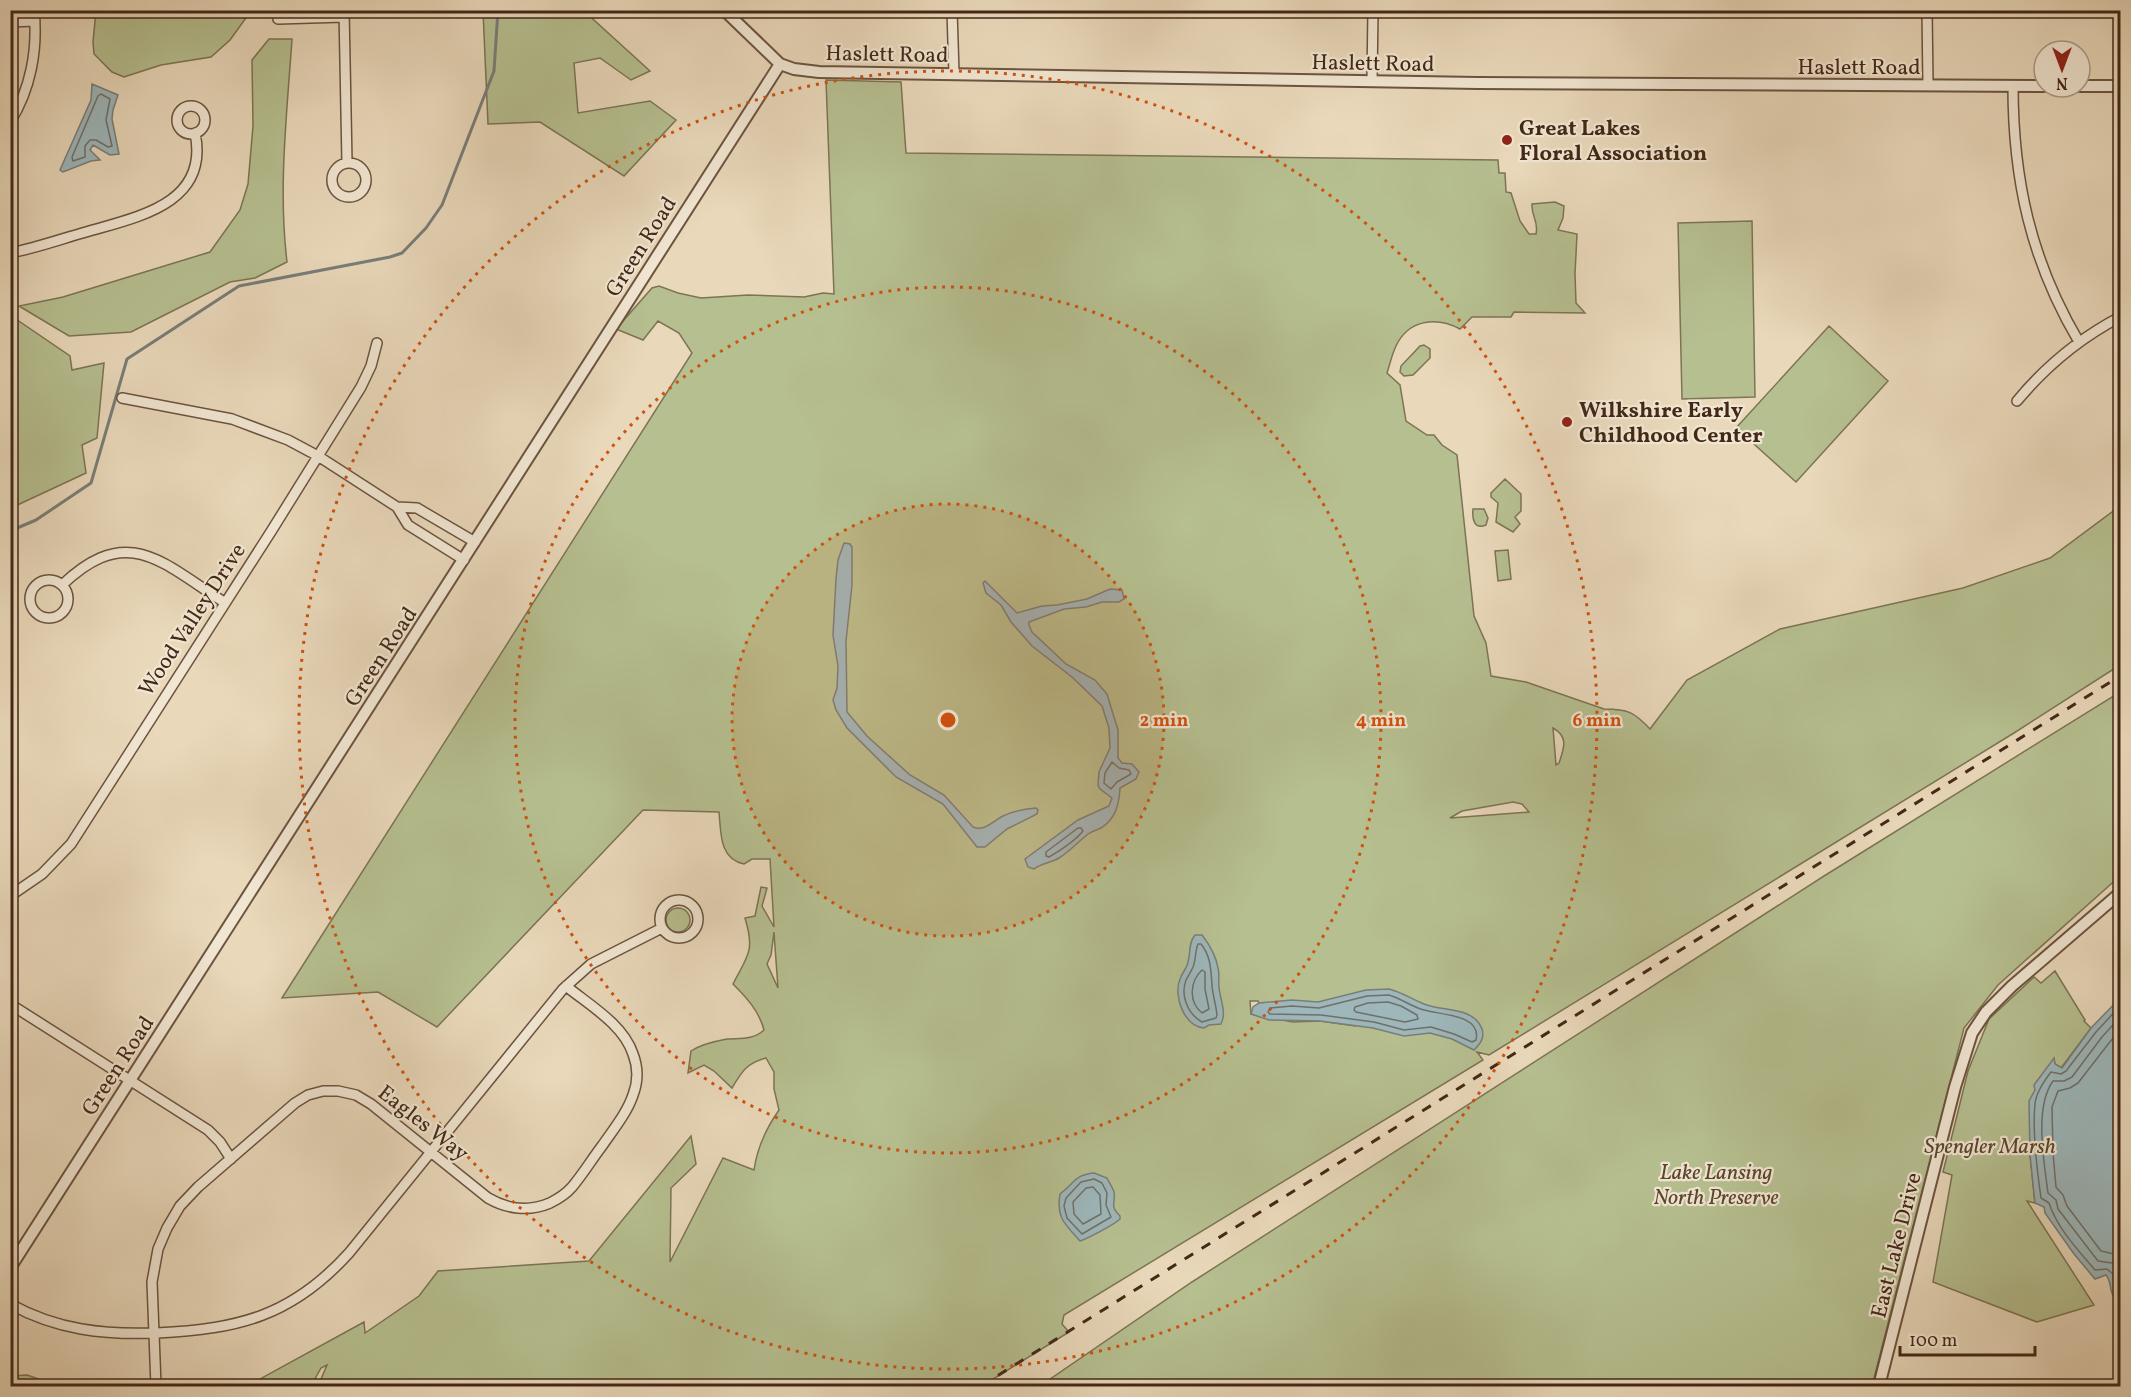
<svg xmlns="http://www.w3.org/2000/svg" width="2131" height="1397" font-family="Vollkorn,serif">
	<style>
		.green { fill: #b6bf90; stroke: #7c7454; stroke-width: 1.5; fill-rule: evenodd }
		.water { fill: #9db7bb; stroke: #797e79; stroke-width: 1.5 }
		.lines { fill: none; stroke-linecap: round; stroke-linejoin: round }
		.shore { stroke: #707069; stroke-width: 1.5 }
		.stream { stroke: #797e79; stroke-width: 3 }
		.minor-casing { stroke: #6c5440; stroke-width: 12 }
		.tertiary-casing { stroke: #6c5440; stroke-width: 14 }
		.minor { stroke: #f1e6d2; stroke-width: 9 }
		.tertiary { stroke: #f1e6d2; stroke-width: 10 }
		.rail { stroke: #432817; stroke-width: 3; stroke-dasharray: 10 10; stroke-linecap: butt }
		.ring { fill: none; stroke: #cf520e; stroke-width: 3; stroke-dasharray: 3 6 }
		.poi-dot { fill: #8f2418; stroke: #f1e6d2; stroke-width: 2 }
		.labels { text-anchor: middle; stroke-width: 4.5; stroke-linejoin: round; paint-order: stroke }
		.street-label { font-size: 22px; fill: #432817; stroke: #f1e6d2 }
		.poi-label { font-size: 22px; font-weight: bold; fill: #432817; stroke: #f1e6d2; text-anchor: start }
		.park-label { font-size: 22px; font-style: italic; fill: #5a462f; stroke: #f1e6d2 }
		.centre { fill: #cf520e; stroke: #f1e6d2; stroke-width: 3 }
		.ring-label { font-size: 18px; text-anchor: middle; font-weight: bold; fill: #cf520e; stroke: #f1e6d2; stroke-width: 4.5; stroke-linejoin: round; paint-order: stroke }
	</style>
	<rect width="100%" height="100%" fill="#e9d8ba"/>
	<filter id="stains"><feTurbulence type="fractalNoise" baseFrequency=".00333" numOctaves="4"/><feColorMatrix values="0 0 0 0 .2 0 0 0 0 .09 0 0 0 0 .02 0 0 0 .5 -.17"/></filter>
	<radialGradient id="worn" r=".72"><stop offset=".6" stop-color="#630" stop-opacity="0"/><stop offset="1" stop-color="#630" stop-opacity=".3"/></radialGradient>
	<path class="green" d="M 96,11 L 96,10 L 251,11 L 230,40 L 211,57 L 161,65 L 124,77 L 112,72 L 94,54 L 93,42 Z
		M 483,11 L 584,11 L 650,71 L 631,80 L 600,58 L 574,63 L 578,113 L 650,101 L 676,120 L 624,176 L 540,122 L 488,124 Z
		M 269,39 L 292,39 C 287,113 278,188 287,262 L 255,278 L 230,282 L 131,332 L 69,336 L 19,306 L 63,297 L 210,252 L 240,210 L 248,184 L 253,126 L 252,60 Z
		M 826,80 L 901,82 L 906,153 L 1498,160 L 1499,173 L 1505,173 L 1506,192 L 1511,193 L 1520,221 L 1529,234 L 1536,234 C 1539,221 1531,216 1532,204 L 1555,202 L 1564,206 L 1563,218 L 1558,230 L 1577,234 L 1575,274 L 1576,303 L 1585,313 L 1514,312 L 1511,317 L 1472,317 L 1460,329 C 1436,316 1408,320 1396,346 C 1392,354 1390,364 1387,373 L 1400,385 L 1406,421 L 1427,435 L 1434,435 L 1442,445 L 1457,455 L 1474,616 L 1486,643 L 1491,676 L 1526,682 L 1604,709 C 1628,709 1634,712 1650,729 L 1687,680 L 1780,629 L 1963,588 L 2050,558 L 2120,506 L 2120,665 L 2014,733 L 1489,1055 L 1477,1052 L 1483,1060 L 1064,1315 L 1062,1324 L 1069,1332 L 982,1386 L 318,1386 L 327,1365 L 321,1368 L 311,1386 L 222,1386 L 249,1385 L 364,1322 L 365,1333 L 419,1296 L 438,1271 L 589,1261 L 691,1136 L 696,1164 L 671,1188 L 670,1262 L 723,1158 L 754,1170 C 757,1149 767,1127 779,1110 L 774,1089 L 774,1072 L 766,1058 C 747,1063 742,1071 732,1088 L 714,1071 L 704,1065 L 688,1073 L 691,1051 C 700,1045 716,1041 727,1039 C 741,1038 753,1040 764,1030 C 759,1011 747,998 733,984 C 748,955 755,951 745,918 L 755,916 L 761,887 L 767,888 L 762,906 L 774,927 L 770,859 L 752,859 L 744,864 C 719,859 721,832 719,812 L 643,810 L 437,1027 L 378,992 L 282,998 L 692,353 L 679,333 L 658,321 L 643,340 L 616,329 L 652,288 L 659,286 L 678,293 L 701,298 L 748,295 L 804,297 L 823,293 L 834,294 ZM 1553,728 C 1569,737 1564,748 1559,763 L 1556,765 ZM 1513,802 L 1522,804 L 1529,812 L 1450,818 L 1462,811 ZM 774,932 L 774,933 L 778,988 L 767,964 L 771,955 ZM 1250,1001 L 1258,1001 L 1259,1003 L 1356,1026 L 1320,1021 L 1293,1022 L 1251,1014 Z
		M 1752,221 L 1755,397 L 1682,399 L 1678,223 Z
		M 10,315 L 70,356 L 72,370 L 104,363 L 97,438 L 82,445 L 86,473 L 11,508 Z
		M 1829,326 L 1888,381 L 1796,482 L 1736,428 Z
		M 1424,345 L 1430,349 L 1430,358 L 1413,375 L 1404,376 L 1400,372 L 1401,366 L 1420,346 Z
		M 1505,479 L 1521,494 L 1521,511 L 1515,517 L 1520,524 L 1513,532 L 1496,522 L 1498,503 L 1491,497 L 1491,493 Z
		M 1473,509 L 1484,509 L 1488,518 L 1486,525 C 1474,530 1472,519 1473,509 Z
		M 1508,550 L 1511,579 L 1498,581 L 1495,551 Z
		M 2120,692 L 2120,876 L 1998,985 L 1964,1028 L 1872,1386 L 1040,1386 L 1192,1282 L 1824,876 Z
		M666 920a12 12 0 1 1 24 0a12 12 0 1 1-24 0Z
		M 2055,971 L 2085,1020 L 2084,1021 L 2091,1028 L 2061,1068 L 2055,1064 L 2054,1059 L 2035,1090 L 2030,1155 L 2035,1203 L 2027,1201 L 2094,1305 L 2037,1322 L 1933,1282 L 1952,1175 L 1943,1172 L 1968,1071 L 1989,1019 L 2034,977 L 2041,983 Z
		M 27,1375 L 59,1386 L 11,1386 L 11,1376 Z"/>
	<path class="water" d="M 92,84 L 118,95 L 113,110 L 112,119 L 119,154 L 110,155 L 93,145 L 90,150 L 100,160 L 91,161 L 63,172 L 60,170 L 91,100 Z
		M 844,543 L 850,544 L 852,547 L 852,585 L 846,641 L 847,712 L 867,736 L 910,775 L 944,795 L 973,827 C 984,832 993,821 1003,816 C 1013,811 1025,809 1036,808 L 1038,810 L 1037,814 L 1007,829 L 985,847 L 977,847 L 943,804 L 896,777 L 847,728 L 836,710 L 833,700 L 837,688 L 838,666 L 833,635 L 836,579 L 838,560 Z
		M 985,581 L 1017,613 L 1042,606 L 1057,605 L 1087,599 L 1110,589 L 1122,590 L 1124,599 L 1119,602 L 1102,602 L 1086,607 L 1064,609 L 1029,622 L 1029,625 L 1032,632 L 1066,664 L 1095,680 L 1107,694 L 1118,730 L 1118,758 L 1122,763 L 1132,764 L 1139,772 L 1136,779 L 1120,788 C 1119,804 1116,819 1101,828 C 1097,830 1092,831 1088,834 C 1078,842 1070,851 1059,858 C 1051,863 1041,863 1034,869 L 1028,867 L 1025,859 L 1078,820 L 1109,806 L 1112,798 L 1100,789 L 1098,785 L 1099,772 L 1110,748 L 1109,728 L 1102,706 L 1072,677 L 1032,646 L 1011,622 L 1001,605 L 986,593 L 983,583 Z
		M 1195,935 L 1202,935 C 1209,944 1216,956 1218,968 C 1220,974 1218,981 1219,987 C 1220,1000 1227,1012 1221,1024 L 1209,1025 L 1204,1028 C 1184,1026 1173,996 1180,979 C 1182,973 1187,968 1188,962 C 1191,952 1188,943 1195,935 Z
		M 1389,989 C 1404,993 1411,999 1424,1004 C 1443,1012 1473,1006 1482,1029 C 1485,1038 1480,1044 1474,1050 L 1452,1039 L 1430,1033 L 1404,1036 L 1373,1028 L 1320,1021 L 1269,1020 L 1251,1014 L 1253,1007 L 1259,1003 L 1292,1000 L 1318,1002 L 1366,990 Z
		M 2120,998 L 2120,1302 C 2106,1293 2114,1285 2106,1275 L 2095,1279 L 2074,1254 L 2045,1213 L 2044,1207 L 2035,1203 L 2030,1155 L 2029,1101 L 2035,1090 L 2034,1085 L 2054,1058 L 2055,1064 L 2062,1068 L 2091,1028 Z
		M 1094,1173 L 1107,1178 C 1109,1182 1113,1188 1114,1192 C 1116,1204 1109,1205 1120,1216 L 1120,1219 C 1115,1224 1087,1239 1080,1241 C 1065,1224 1056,1218 1060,1194 C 1075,1183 1074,1175 1094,1173 Z"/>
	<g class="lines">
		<path class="shore" d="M 101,94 L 110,99 L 106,120 L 112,146 L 108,147 L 96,140 L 90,140 L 85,146 L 85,157 L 73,161 L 72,157 L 98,96 Z
			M 1112,762 L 1119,768 L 1129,770 L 1131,774 L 1117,782 L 1111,789 L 1104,783 L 1105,773 Z
			M 1078,828 L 1081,828 L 1083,831 C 1074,842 1061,850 1049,857 L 1046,856 L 1046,852 Z
			M 1198,944 L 1201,944 C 1211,956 1211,971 1212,986 C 1213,996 1216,1005 1217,1015 L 1216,1018 L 1202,1022 C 1188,1014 1180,996 1186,980 C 1188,976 1191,972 1193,967 C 1196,960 1195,951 1198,944 Z
			M 1202,970 L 1205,972 L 1205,989 L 1209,1009 L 1202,1013 C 1188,1002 1190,981 1202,970 Z
			M 1389,995 C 1402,999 1412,1007 1424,1010 C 1440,1015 1482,1014 1476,1040 L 1472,1042 L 1454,1034 L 1431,1027 L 1404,1030 L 1374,1022 L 1321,1015 L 1270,1014 L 1268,1012 L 1270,1008 L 1292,1006 L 1319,1008 L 1367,996 Z
			M 1388,1002 L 1401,1006 L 1417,1015 L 1418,1019 L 1405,1022 L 1356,1012 L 1354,1010 L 1355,1007 L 1368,1003 Z
			M 2120,1006 L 2096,1032 L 2066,1071 L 2061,1074 L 2051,1072 C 2044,1081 2036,1093 2035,1104 C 2032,1132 2037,1170 2041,1198 L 2049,1203 C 2057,1228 2078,1250 2095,1270 L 2107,1269 L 2113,1274 L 2115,1288 L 2120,1295
			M 2120,1017 L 2102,1037 L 2072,1077 L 2064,1081 L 2053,1081 C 2034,1107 2044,1162 2048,1193 L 2056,1200 L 2058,1209 L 2098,1261 L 2112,1263 L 2120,1271
			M 2120,1030 L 2109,1043 L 2078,1083 L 2070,1088 L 2058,1091 L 2052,1107 L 2053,1153 L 2056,1187 L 2063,1195 L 2067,1206 L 2101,1251 L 2114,1254 L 2120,1258
			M 1094,1179 L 1102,1183 L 1107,1193 L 1106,1205 L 1111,1217 L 1082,1234 L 1067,1218 L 1064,1206 L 1066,1198 L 1081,1182 Z
			M 1093,1187 L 1100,1195 L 1101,1214 L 1083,1224 L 1074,1214 L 1073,1202 L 1086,1188 Z"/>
		<path class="stream" d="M 10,531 L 36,520 L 91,483 L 127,359 L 239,286 L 390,257 L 402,253 L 426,228 L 442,205 L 494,71 L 498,10"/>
		<g class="minor-casing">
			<path id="minor" d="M 344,10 L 347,163
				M 952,10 L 954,74
				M 1927,10 L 1928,85
				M 278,19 L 344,17
				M 10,22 L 35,21
				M 1372,81 L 1373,10
				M 2013,86 C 2013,180 2031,261 2079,342
				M177 120a14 14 0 1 1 28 0a14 14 0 1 1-28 0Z
				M 10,122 C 31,89 38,49 34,10
				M332 180a17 17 0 1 1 34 0a17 17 0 1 1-34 0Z
				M 10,253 C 36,248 61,239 86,232 C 137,217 210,204 195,133
				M 122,398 L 232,419 L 288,440 L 318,456 L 397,507 L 408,525 L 464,560
				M 2017,401 C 2046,366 2080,338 2120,317
				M 397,507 L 417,508 L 475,542
				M30 599a19 19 0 1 1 38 0a19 19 0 1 1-38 0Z
				M 62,585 C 128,522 162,563 224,602
				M 10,896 L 42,874 L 71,844 L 272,530 L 361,387 L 371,366 L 377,343
				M660 919a19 19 0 1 1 38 0a19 19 0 1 1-38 0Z
				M 10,1004 L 208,1130 L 220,1142 L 231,1159
				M 10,1304 C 57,1330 104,1335 157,1333 C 239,1329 292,1316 349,1253 L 563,989 L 591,964 L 662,928
				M 156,1386 L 152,1282 L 158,1249 L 167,1228 L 180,1206 L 198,1187 L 295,1103 L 308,1095 L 323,1091 L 338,1091 L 356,1095 L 371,1104 L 488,1198 C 507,1209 529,1212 550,1203 C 558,1199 566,1194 572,1187 C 583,1174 592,1159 602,1146 C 613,1130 627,1113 633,1095 C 638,1082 638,1067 633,1054 C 623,1024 589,1005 566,986"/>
		</g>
		<g class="tertiary-casing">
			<path id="tertiary" d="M 724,10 L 780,64 L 794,69 L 819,72 L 1478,83 L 2044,86
				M 2080,86 L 2120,86
				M 10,1268 L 780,64
				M 1879,1386 L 1955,1087 L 1972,1033 L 1986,1012 L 2012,986 L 2120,893"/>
		</g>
		<use href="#minor" class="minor"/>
		<use href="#tertiary" class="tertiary"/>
		<path class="rail" d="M 981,1386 L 2120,676"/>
	</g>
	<circle cx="948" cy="720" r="216" fill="#cf520e" fill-opacity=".12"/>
	<g class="ring">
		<circle cx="948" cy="720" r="216"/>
		<circle cx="948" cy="720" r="433"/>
		<circle cx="948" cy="720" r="649"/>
	</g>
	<g class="poi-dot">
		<circle cx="1507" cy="140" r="6"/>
		<circle cx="1567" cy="422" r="6"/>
	</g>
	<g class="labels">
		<g class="street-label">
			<text transform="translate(887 53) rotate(1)" y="8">Haslett Road</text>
			<text transform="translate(1373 62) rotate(1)" y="8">Haslett Road</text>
			<text x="1859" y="74">Haslett Road</text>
			<text transform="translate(640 246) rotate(-58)" y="8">Green Road</text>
			<text transform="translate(191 619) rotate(-57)" y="8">Wood Valley Drive</text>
			<text transform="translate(380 656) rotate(-57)" y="8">Green Road</text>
			<text transform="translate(117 1065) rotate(-57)" y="8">Green Road</text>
			<text transform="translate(424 1122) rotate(38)" y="8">Eagles Way</text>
			<text transform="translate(1895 1245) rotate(-76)" y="8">East Lake Drive</text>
		</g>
		<g class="poi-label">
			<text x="1519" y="135">Great Lakes<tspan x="1519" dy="25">Floral Association</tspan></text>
			<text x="1579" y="417">Wilkshire Early<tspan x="1579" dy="25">Childhood Center</tspan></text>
		</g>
		<g class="park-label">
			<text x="1990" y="1153">Spengler Marsh</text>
			<text x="1716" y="1179">Lake Lansing<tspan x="1716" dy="25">North Preserve</tspan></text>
		</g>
	</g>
	<circle cx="948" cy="720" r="9" class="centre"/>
	<g class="ring-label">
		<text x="1164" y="726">2 min</text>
		<text x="1381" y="726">4 min</text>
		<text x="1597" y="726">6 min</text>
	</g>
	<rect width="2131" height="1397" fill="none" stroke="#e9d8ba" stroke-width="36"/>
	<rect x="12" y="12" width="2107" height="1373" fill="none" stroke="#432817" stroke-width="3"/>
	<rect x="18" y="18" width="2095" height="1361" fill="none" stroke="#432817" stroke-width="1.5"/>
	<g transform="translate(2062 69) rotate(180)"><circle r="28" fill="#f1e6d2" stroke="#ab9a87" stroke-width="1.5"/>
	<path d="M0-4.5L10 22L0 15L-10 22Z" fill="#8f2418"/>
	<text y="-9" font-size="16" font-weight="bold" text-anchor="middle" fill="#432817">N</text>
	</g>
	<path d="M1900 1346v9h135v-9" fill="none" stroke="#432817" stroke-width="3"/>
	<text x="1909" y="1346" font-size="18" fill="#432817" stroke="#f1e6d2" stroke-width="4.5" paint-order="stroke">100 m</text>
	<rect width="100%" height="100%" filter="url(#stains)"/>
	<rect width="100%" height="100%" fill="url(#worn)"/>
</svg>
